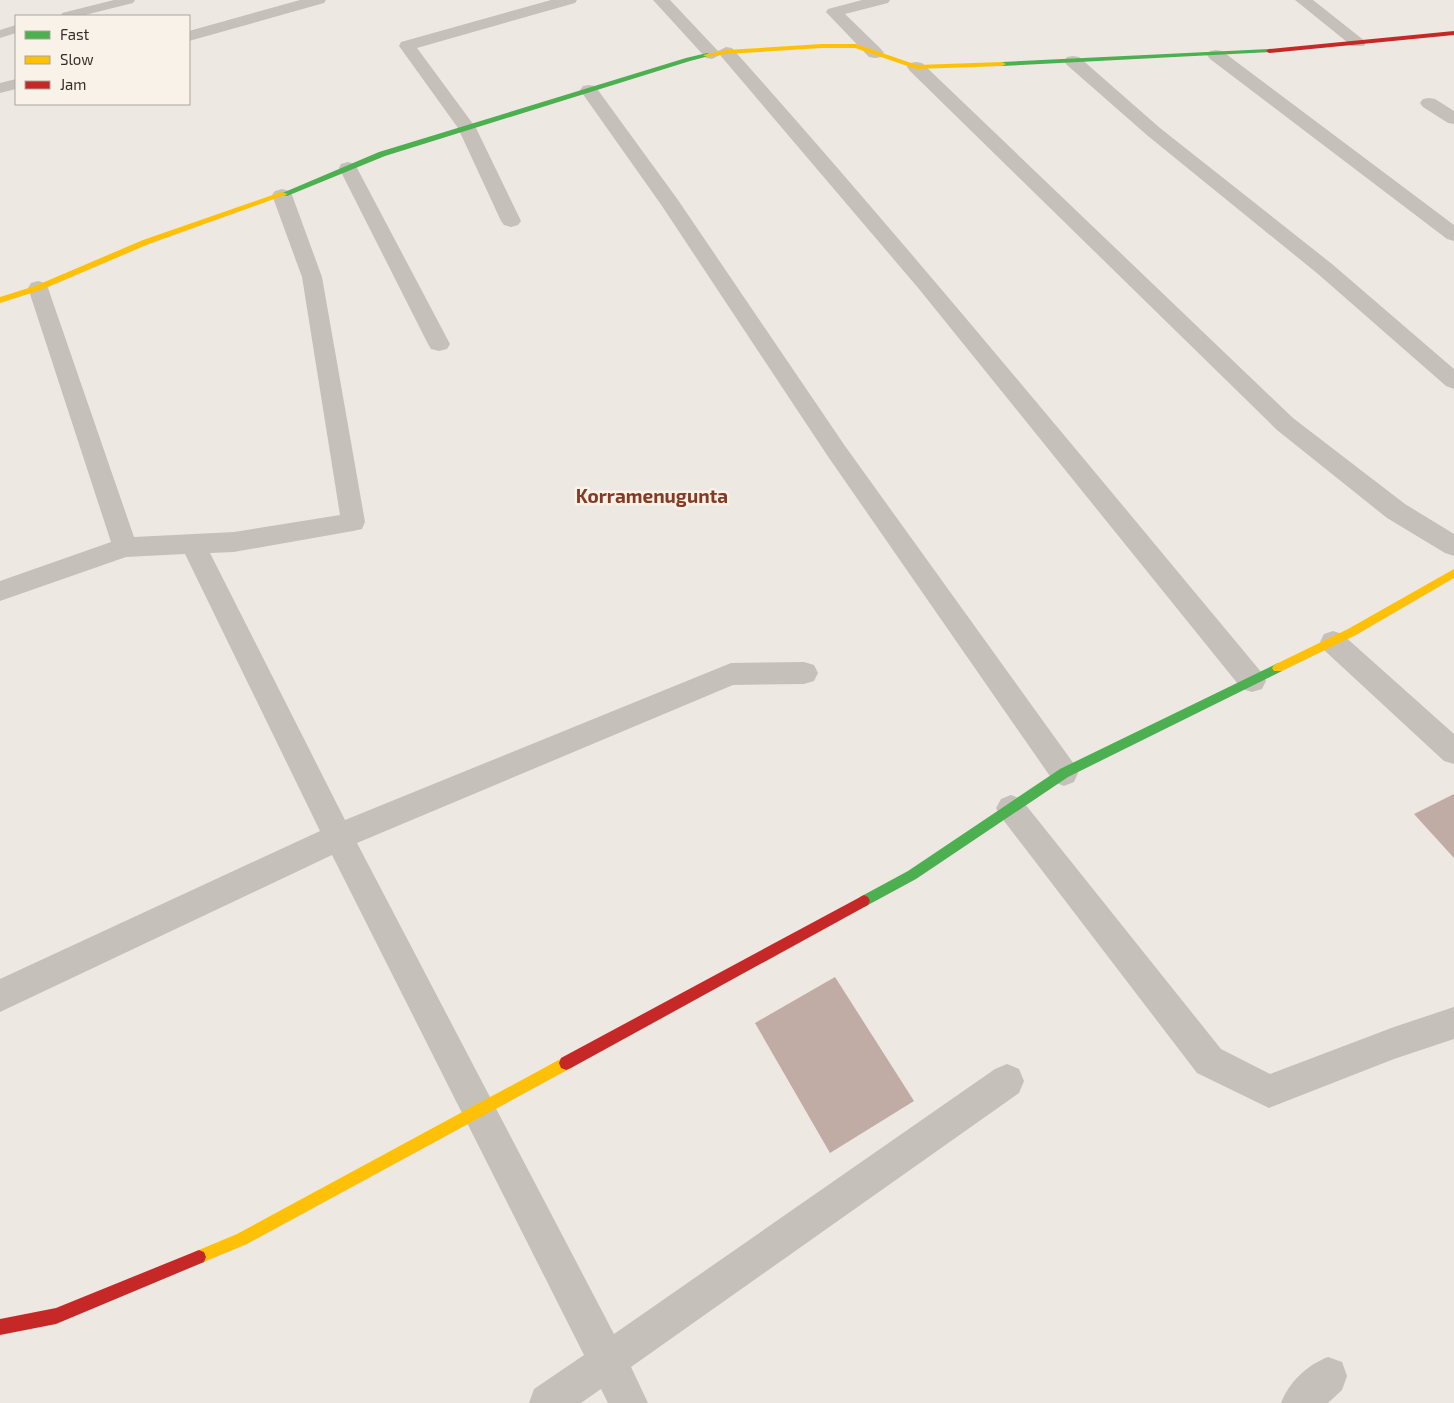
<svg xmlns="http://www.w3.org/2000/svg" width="1454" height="1403" viewBox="0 0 1454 1403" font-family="'Exo 2',sans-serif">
  <rect width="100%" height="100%" fill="#ede8e2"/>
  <g fill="#c0aca4">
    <path d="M 1454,794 L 1454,858 L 1414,814 Z"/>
    <path d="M 835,977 L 914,1101 L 830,1153 L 755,1023 Z"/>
  </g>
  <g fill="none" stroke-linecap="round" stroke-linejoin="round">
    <g fill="#c6c0bb" fill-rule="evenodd">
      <path d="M 114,0 L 135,0 L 133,3 L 81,16 L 61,16 L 62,13 Z"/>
      <path d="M 16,25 L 16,33 L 0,38 L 0,30 Z"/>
    </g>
    <g fill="#c6c0bb" fill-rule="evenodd">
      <path d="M 300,0 L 326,0 L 324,3 L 189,41 L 189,31 Z"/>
      <path d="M 551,0 L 577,0 L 575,3 L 417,48 L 476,128 L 521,221 L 518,225 L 511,227 L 504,225 L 501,221 L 458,128 L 399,46 L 401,42 Z"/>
      <path d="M 653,0 L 670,0 L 718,51 L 726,47 L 732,48 C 914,252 1087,463 1262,673 L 1266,681 L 1262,689 L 1252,692 L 1242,689 L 919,289 L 720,55 L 712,59 L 706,58 Z"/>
      <path d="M 862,0 L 890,0 L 888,3 L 845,14 L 881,49 L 884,53 L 881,57 L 875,58 L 869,57 L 826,12 L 828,9 Z"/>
      <path d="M 1295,0 L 1313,0 L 1366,42 L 1364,46 L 1352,46 Z"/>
      <path d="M 1216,50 L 1222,51 L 1454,225 L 1454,241 L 1447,239 L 1210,59 L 1207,55 L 1210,51 Z"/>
      <path d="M 1073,56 L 1079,57 L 1160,128 L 1332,264 L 1454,369 L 1454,389 L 1446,386 L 1318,274 L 1148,136 L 1067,65 L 1064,61 L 1067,57 Z"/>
      <path d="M 916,62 L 922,63 L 1293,418 L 1405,504 L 1454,534 L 1454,556 L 1445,553 L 1387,518 L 1277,430 L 910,71 L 907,67 L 910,63 Z"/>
      <path d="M 16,79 L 16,89 L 0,93 L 0,83 Z"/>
      <path d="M 589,85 L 595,86 L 678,200 L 845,446 L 1074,764 L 1078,773 L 1074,782 L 1064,786 L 1054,782 L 829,458 L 662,206 L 580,90 L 583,86 Z"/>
      <path d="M 1429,98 L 1435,99 L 1454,111 L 1454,124 L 1448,123 L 1423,107 L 1420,103 L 1423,99 Z"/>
      <path d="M 348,162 L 355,164 L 357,168 L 450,344 L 447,349 L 439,351 L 431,349 L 428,344 L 339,168 L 341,164 Z"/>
      <path d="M 282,189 L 289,191 L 292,195 L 322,277 L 365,522 L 362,529 L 353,531 L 234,552 L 210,553 L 345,820 L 731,663 L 804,662 L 814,665 L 818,673 L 814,681 L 804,684 L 733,685 L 357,843 L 614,1334 L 995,1069 L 1007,1064 L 1019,1069 L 1024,1081 L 1019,1093 L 631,1367 L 648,1403 L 608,1403 L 601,1389 L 581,1403 L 529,1403 L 534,1389 L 584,1355 L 332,855 L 0,1012 L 0,979 L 320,831 L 185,554 L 126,557 L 0,601 L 0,581 L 111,542 L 28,288 L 31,283 L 38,281 L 45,283 L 48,288 L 134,537 L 234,532 L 340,515 L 302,277 L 272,195 L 275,191 Z"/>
      <path d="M 1333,631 L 1342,634 L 1454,734 L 1454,764 L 1444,761 L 1324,650 L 1320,642 L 1324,634 Z"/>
      <path d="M 1011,795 L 1021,799 L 1221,1049 L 1270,1074 L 1394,1027 L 1454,1007 L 1454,1039 L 1394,1059 L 1269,1108 L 1197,1073 L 1001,817 L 996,808 L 1001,799 Z"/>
      <path d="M 1328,1357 L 1342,1362 L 1347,1376 L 1342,1390 L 1328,1403 L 1281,1403 C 1289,1382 1307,1365 1328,1357 Z"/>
    </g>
    <g fill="#4caf50" fill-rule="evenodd">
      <path d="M 1269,49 L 1271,50 L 1271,52 L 1002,66 L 998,64 L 1002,62 Z"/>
      <path d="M 707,53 L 711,55 L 709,56 L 690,61 L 385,156 L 287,196 L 280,194 L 379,152 L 686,58 Z"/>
      <path d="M 1278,663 L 1282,665 L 1284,668 L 1282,671 L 1068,777 L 916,879 L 868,905 L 864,907 L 860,905 L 858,901 L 860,897 L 908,871 L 1060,769 Z"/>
    </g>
    <g fill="#ffc107" fill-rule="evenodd">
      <path d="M 822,44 L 856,44 L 917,65 L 1002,62 L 1006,64 L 1002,66 L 916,69 L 855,48 L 822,48 L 726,54 L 707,57 L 703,55 L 726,50 Z"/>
      <path d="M 281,192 L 288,194 L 149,244 L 41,290 L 0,303 L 0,297 L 35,286 L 143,240 Z"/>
      <path d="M 1454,569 L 1454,578 L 1356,635 L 1282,671 L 1274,671 L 1272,668 L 1274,665 L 1348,629 Z"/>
      <path d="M 566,1056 L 571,1058 L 573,1063 L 571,1068 L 247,1244 L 199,1264 L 194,1262 L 192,1257 L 194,1252 L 237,1234 Z"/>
    </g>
    <g fill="#c62828" fill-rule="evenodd">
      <path d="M 1454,31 L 1454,35 L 1269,53 L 1266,51 L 1269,49 Z"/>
      <path d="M 864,895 L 868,897 L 870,901 L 868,905 L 571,1068 L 566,1070 L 561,1068 L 559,1063 L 561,1058 Z"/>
      <path d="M 199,1250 L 204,1252 L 206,1257 L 204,1262 L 56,1324 L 0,1335 L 0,1319 L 56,1308 Z"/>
    </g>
  </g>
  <g text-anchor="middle" stroke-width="5" stroke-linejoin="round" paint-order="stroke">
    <g font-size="19" font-weight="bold" fill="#843a23" stroke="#f9f2e9">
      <text x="652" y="503">Korramenugunta</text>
    </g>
  </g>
  <rect x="15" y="15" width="175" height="90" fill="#f9f2e9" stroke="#aba39c"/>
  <rect x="25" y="31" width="25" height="8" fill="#4caf50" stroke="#aba39c"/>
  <text x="60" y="40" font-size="15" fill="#372d29">Fast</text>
  <rect x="25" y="56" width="25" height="8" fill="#ffc107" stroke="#aba39c"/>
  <text x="60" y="65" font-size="15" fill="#372d29">Slow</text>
  <rect x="25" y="81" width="25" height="8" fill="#c62828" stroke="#aba39c"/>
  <text x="60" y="90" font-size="15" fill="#372d29">Jam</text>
</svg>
